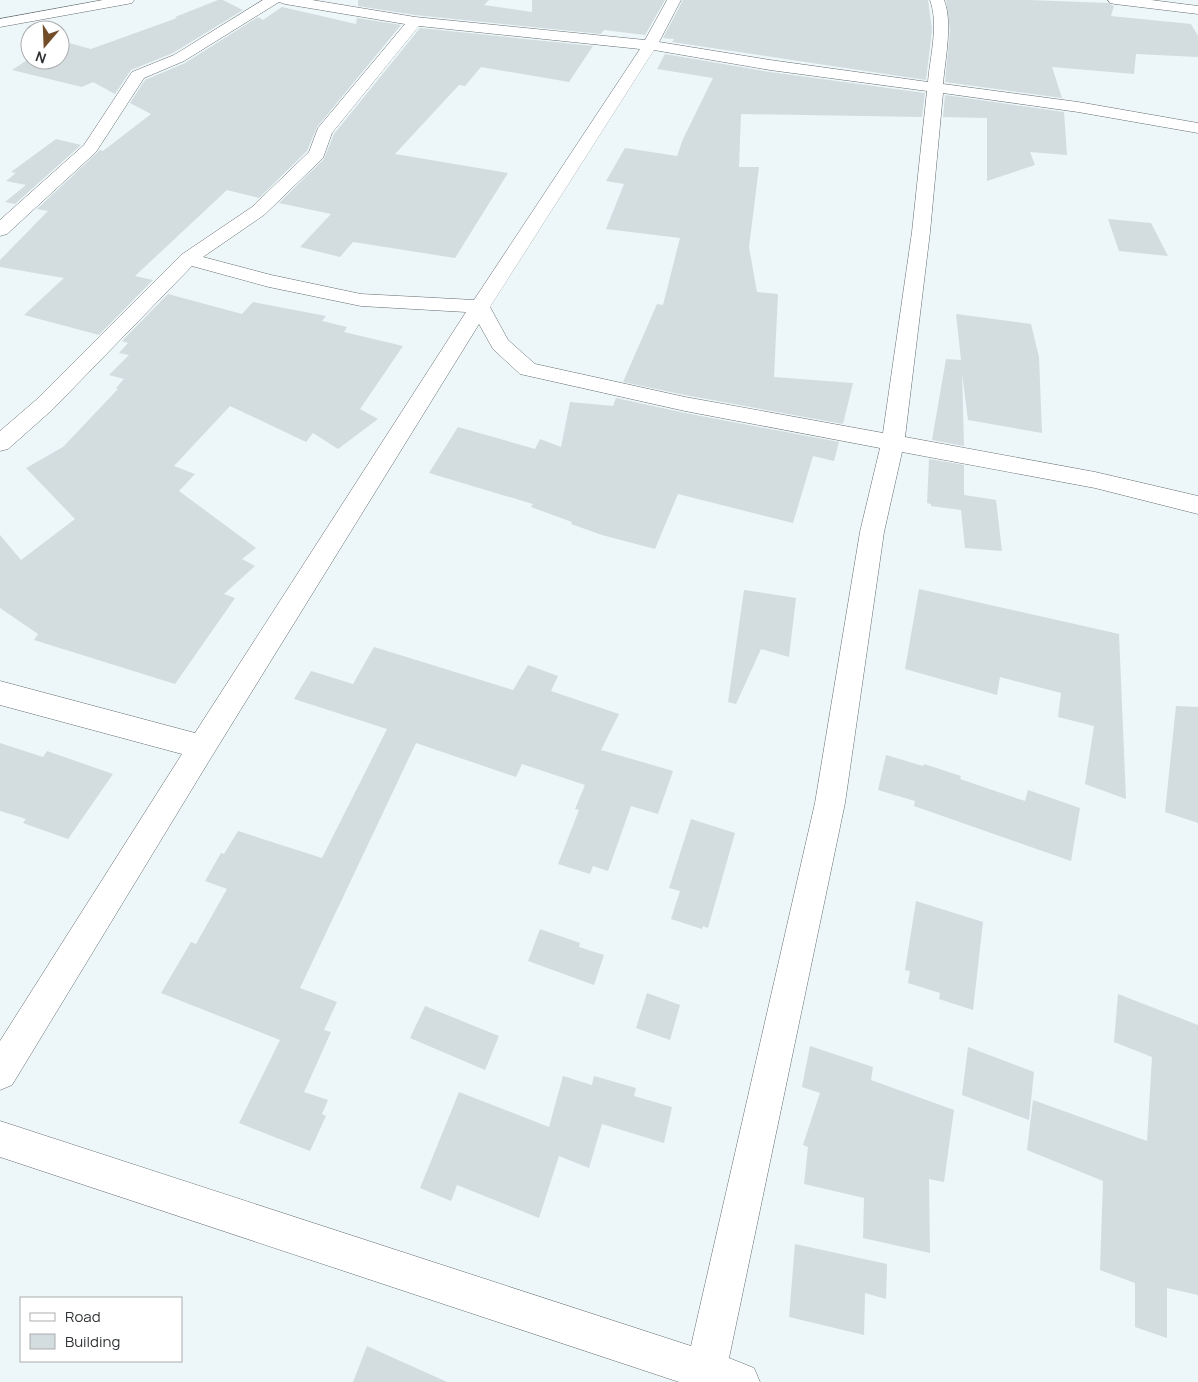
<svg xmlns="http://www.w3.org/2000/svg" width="1198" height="1382" viewBox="0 0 1198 1382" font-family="Manrope,sans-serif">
  <rect width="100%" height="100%" fill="#edf6f9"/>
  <g fill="#d3dcdf">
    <path d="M 218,0 L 223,0 L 243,10 L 173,53 L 131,70 L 115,94 L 93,82 L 82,87 L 12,70 L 30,58 L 30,60 L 60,60 L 60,44 L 65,46 L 69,43 L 91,49 L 177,18 L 175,17 Z"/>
    <path d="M 358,0 L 489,0 L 484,5 L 532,12 L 532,0 L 665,0 L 645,35 L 604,30 L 601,34 L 415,15 L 358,6 Z"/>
    <path d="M 683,0 L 928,0 L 932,30 L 926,80 L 672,42 L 674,39 L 663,38 Z"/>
    <path d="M 946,0 L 1029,0 L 1108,3 L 1114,6 L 1111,16 L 1191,24 L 1198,36 L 1198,57 L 1136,54 L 1134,74 L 1052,67 L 1062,98 L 945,82 L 950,30 Z"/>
    <path d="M 282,7 L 356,24 L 357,18 L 401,25 L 317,127 L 307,151 L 259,198 L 227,190 L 135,276 L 153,280 L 99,335 L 24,315 L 64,278 L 0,267 L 0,260 L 48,211 L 37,209 L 100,150 L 103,151 L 151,114 L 130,103 L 145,80 L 185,63 L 258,17 L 263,20 Z"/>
    <path d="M 420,28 L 593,46 L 569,82 L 481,67 L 465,86 L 459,85 L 395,154 L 508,173 L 455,258 L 353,242 L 340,257 L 300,247 L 331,214 L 279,203 L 324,159 L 334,134 Z"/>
    <path d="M 665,54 L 770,72 L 925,93 L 922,117 L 741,114 L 739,167 L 759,167 L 749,247 L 757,292 L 778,294 L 774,377 L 853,383 L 843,424 L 685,395 L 623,382 L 657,304 L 663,305 L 680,238 L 606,229 L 624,184 L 606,181 L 625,148 L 677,156 L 683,139 L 713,78 L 657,69 Z"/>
    <path d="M 945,95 L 1064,112 L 1067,155 L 1030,152 L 1035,165 L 987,181 L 987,118 L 943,117 Z"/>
    <path d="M 56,139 L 81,145 L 15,204 L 5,202 L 26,185 L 6,181 L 16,173 L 11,172 Z"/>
    <path d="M 1108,219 L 1151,223 L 1168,256 L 1119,251 Z"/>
    <path d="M 168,294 L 242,314 L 253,302 L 326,316 L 322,321 L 347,327 L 344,332 L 403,346 L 360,409 L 378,419 L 338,449 L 313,433 L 306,442 L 230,406 L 174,466 L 195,474 L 179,491 L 256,548 L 242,559 L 255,566 L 224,594 L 235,598 L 175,684 L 34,640 L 38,634 L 0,608 L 0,535 L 21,560 L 75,519 L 26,468 L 63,447 L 118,389 L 116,388 L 124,379 L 109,375 L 129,355 L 119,353 L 128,343 L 122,341 Z"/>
    <path d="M 956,314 L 1031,324 L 1039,357 L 1042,433 L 968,420 L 962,373 L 964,446 L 932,440 L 946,359 L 961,360 Z"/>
    <path d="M 616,398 L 685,413 L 839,442 L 834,461 L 813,456 L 793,523 L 678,494 L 655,549 L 602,535 L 571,524 L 572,522 L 531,507 L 533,504 L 429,473 L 458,427 L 535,449 L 540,439 L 561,447 L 570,402 L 613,406 Z"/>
    <path d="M 929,459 L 964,465 L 964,495 L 996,500 L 1002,551 L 965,548 L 961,510 L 931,506 L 931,504 L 927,503 Z"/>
    <path d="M 919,589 L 1119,634 L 1126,799 L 1085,784 L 1094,726 L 1058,717 L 1061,693 L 1000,677 L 997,695 L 905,669 Z"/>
    <path d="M 744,590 L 796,598 L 789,657 L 761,649 L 736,704 L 728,702 Z"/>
    <path d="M 374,647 L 513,690 L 528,665 L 558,676 L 551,691 L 619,714 L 601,750 L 673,771 L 658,814 L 631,806 L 608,871 L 593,866 L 590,874 L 558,864 L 579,810 L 575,809 L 585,785 L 522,764 L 516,777 L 416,743 L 300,988 L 337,1002 L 324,1030 L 331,1032 L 304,1092 L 328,1100 L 322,1114 L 326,1116 L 310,1151 L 239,1123 L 280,1040 L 161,993 L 191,942 L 196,944 L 227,889 L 205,881 L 221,853 L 224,854 L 238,831 L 322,858 L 387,729 L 294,699 L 311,671 L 353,684 Z"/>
    <path d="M 1176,706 L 1198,707 L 1198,823 L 1165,812 Z"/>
    <path d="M 0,743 L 43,757 L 47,751 L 113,774 L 68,839 L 23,823 L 26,819 L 0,811 Z"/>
    <path d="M 886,755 L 923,766 L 924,764 L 961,776 L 960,779 L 1025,801 L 1028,790 L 1080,808 L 1071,861 L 914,806 L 915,801 L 878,790 Z"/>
    <path d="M 691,819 L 735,833 L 708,928 L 703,926 L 702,929 L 671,919 L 680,891 L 669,888 Z"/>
    <path d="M 916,901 L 983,922 L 973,1010 L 939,999 L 940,993 L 908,983 L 910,971 L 905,970 Z"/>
    <path d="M 540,929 L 580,943 L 579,947 L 604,955 L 594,985 L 528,961 Z"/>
    <path d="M 647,993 L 680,1005 L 670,1040 L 636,1028 Z"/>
    <path d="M 1118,994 L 1198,1025 L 1198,1295 L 1167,1288 L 1167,1338 L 1135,1327 L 1135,1283 L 1100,1270 L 1103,1181 L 1027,1150 L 1033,1100 L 1147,1141 L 1152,1057 L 1114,1042 Z"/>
    <path d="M 425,1006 L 499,1036 L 485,1070 L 410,1038 Z"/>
    <path d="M 810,1046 L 873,1067 L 871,1080 L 954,1110 L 944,1182 L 929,1179 L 930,1253 L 863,1238 L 864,1198 L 804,1184 L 808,1147 L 803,1145 L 820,1093 L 802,1087 Z"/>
    <path d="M 968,1047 L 1034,1072 L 1029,1120 L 962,1095 Z"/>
    <path d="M 563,1076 L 592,1085 L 594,1076 L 636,1088 L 634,1096 L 672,1107 L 664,1143 L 602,1124 L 589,1168 L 559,1156 L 539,1218 L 457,1185 L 451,1201 L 420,1188 L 459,1092 L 549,1127 Z"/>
    <path d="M 795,1244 L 887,1264 L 886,1299 L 865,1293 L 864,1335 L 789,1317 Z"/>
    <path d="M 367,1346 L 447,1382 L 353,1382 Z"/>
  </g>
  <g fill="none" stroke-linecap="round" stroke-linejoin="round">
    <g stroke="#656d70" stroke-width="1">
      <g id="street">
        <path d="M 103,0 L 134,0 L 132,3 L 127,4 L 0,27 L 0,19 Z"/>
        <path d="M 263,0 L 312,0 L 415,17 L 645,40 L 667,0 L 681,0 L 659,42 L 770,60 L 928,82 C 930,57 939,24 930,0 L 944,0 C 953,22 945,60 943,84 L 1078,102 L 1198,123 L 1198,133 L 1078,112 L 943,93 L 930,232 L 905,437 L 1095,472 L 1198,496 L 1198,514 L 1095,488 L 902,452 L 884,532 L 845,803 L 729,1358 L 754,1368 L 760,1382 L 679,1382 L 0,1157 L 0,1121 L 691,1346 L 815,803 L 860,532 L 880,448 L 685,411 L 520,374 L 493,349 L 479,324 L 212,756 L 12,1085 L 0,1090 L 0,1041 L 182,754 L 0,705 L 0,681 L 195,733 L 466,312 L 361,306 L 269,287 L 192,266 L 52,410 L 8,449 L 0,451 L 0,431 L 36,400 L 181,255 L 252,207 L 309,152 L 318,128 L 405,24 L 285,4 L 279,2 L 184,61 L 144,78 L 96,152 L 7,234 L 0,236 L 0,220 L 84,145 L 132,72 L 174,55 ZM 419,26 L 640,49 L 474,300 L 361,294 L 271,275 L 203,257 L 264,215 L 323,158 L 332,133 ZM 654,50 L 770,70 L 927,91 L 912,232 L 883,433 L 685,397 L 535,364 L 508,340 L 490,307 Z"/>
        <path d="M 1108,0 L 1151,0 L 1198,6 L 1198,14 L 1115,4 L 1110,3 Z"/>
      </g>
    </g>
    <use href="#street" fill="#fff" fill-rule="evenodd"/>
  </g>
  <rect x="20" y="1297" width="162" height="65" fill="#ffffff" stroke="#acadae"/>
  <rect x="30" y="1313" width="25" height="8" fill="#ffffff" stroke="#acadae"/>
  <text x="65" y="1322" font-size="15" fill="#303335">Road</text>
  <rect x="30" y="1334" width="25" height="15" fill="#d3dcdf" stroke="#acadae"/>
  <text x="65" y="1347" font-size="15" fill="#303335">Building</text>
  <g transform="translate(45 45) rotate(199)"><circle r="24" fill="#ffffff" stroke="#acadae"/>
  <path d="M0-4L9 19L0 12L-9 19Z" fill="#734d2a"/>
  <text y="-8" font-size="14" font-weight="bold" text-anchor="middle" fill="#303335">N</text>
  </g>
</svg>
